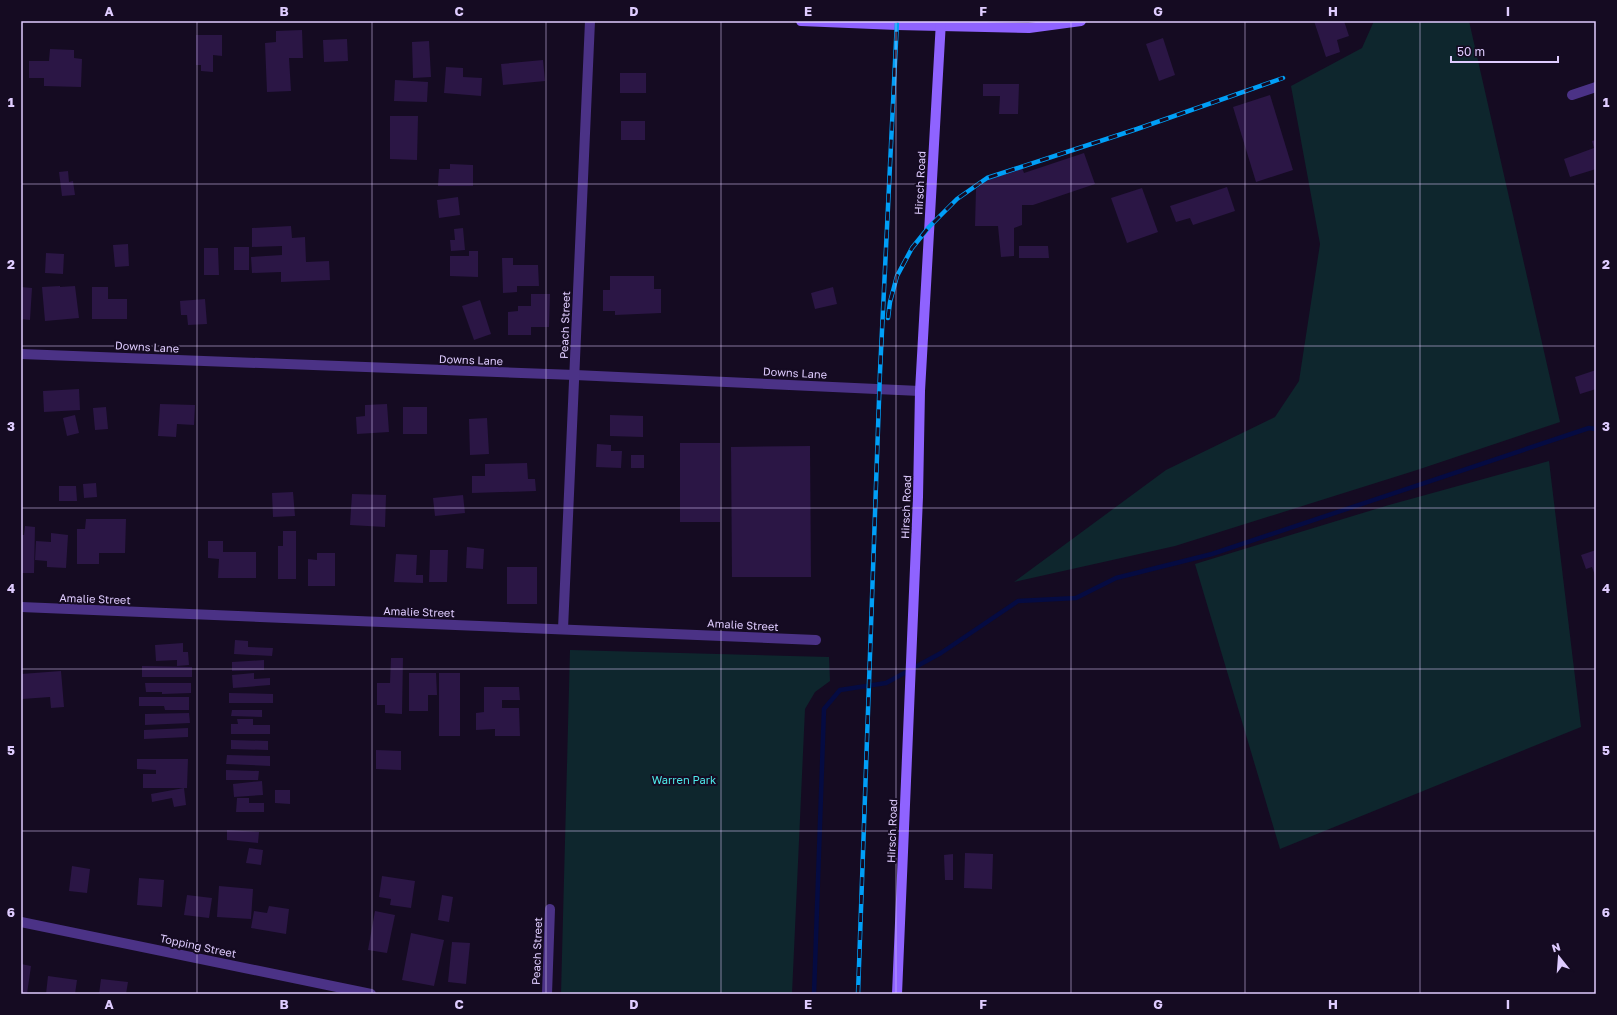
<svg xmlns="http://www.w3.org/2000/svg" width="1617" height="1015" viewBox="0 0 1617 1015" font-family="'Golos Text',sans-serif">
  <rect width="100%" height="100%" fill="#150b22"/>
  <g fill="#0e262d">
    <path d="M 1374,21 L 1469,21 L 1560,422 L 1417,470 L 1175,546 L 1014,582 L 1166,470 L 1275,417 L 1299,381 L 1320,244 L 1291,86 L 1362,48 Z"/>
    <path d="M 1549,461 L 1581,727 L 1280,849 L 1195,564 L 1389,505 Z"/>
    <path d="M 570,650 L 829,657 L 830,681 L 815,692 L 805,709 L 792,994 L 561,994 Z"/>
  </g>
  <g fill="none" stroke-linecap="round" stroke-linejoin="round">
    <path stroke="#050b42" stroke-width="4.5" d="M 814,994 L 824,709 L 840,690 L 886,683 L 941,653 L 1018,601 L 1076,598 L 1116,578 L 1212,554 L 1589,428 L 1596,429"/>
  </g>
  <g fill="#2b1645">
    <path d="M 1314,21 L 1344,21 L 1349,36 L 1337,40 L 1340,52 L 1326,57 Z"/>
    <path d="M 302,30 L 303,58 L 289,58 L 291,91 L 267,92 L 265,43 L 276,42 L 276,31 Z"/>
    <path d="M 196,35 L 222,35 L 222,56 L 213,55 L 213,72 L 201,71 L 201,65 L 196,65 Z"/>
    <path d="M 1163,38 L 1175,75 L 1159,81 L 1146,44 Z"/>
    <path d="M 347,39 L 348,61 L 324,62 L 323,40 Z"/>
    <path d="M 429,41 L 431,77 L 413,78 L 412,42 Z"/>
    <path d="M 50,49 L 74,50 L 74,58 L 82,59 L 81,87 L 44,86 L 44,78 L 29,78 L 29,61 L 49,61 Z"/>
    <path d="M 543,60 L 545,81 L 503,85 L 501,64 Z"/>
    <path d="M 446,67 L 463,68 L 463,77 L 482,78 L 481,96 L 444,93 Z"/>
    <rect x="620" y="73" width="26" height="20"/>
    <path d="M 395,80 L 428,82 L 427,102 L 394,101 Z"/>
    <path d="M 983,84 L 1019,84 L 1018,114 L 999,114 L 1000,96 L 983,96 Z"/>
    <path d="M 1270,95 L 1293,170 L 1256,182 L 1233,107 Z"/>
    <path d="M 390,116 L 418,116 L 417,160 L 390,159 Z"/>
    <rect x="621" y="121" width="24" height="19"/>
    <path d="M 1596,140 L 1596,169 L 1570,177 L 1564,159 L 1594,148 L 1592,141 Z"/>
    <path d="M 1084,153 L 1095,184 L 1033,205 L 1022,205 L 1022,225 L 1014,228 L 1014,256 L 1001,257 L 998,226 L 975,226 L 976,189 L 988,180 L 1022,168 L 1024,173 Z"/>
    <path d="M 450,164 L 473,165 L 473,186 L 438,186 L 439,169 L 450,169 Z"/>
    <path d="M 68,171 L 69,182 L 73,181 L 75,195 L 62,196 L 59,172 Z"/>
    <path d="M 1227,187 L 1235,211 L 1193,225 L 1190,218 L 1176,222 L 1170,206 Z"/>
    <path d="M 1142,188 L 1158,232 L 1127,243 L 1111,198 Z"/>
    <path d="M 458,197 L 460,215 L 439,218 L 437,200 Z"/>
    <path d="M 291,226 L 292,238 L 305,237 L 306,262 L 329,261 L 330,280 L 281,282 L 281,272 L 252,273 L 251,257 L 282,255 L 282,246 L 252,247 L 252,228 Z"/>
    <path d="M 463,228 L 465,250 L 451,251 L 450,240 L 455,240 L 454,229 Z"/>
    <path d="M 128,244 L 129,266 L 115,267 L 113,245 Z"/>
    <path d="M 1019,246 L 1048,246 L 1049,258 L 1019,258 Z"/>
    <rect x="234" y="247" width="15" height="23"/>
    <path d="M 204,248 L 218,248 L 219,275 L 204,275 Z"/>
    <path d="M 469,251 L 478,251 L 478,277 L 450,276 L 450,256 L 469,256 Z"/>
    <path d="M 46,253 L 64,254 L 63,274 L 45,273 Z"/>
    <path d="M 502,258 L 513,258 L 513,265 L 538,265 L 539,286 L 517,286 L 517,292 L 503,293 Z"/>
    <path d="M 610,276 L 654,276 L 654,289 L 661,289 L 661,313 L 615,315 L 615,311 L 603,311 L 603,290 L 610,290 Z"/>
    <path d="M 60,286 L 60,287 L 75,286 L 79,318 L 45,321 L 42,287 Z"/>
    <path d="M 21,287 L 32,288 L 30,320 L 21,319 Z"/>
    <path d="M 92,287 L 108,287 L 108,299 L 127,299 L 127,319 L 92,319 Z"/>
    <path d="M 833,287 L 837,304 L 815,309 L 811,293 Z"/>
    <path d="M 531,294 L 550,294 L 549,327 L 531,327 L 531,335 L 508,335 L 508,312 L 518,311 L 518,306 L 531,306 Z"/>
    <path d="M 205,299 L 207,324 L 188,325 L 187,315 L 181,315 L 180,301 Z"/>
    <path d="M 480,300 L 491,334 L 474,340 L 462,306 Z"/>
    <path d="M 1596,370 L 1596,389 L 1580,394 L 1575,377 Z"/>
    <path d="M 79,389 L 80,410 L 44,412 L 43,391 Z"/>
    <path d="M 160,404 L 195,405 L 194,425 L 177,424 L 176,437 L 158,436 Z"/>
    <path d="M 387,404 L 389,432 L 357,434 L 356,417 L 365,416 L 365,405 Z"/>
    <path d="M 106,407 L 108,429 L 95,430 L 93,408 Z"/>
    <rect x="403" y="407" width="24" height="27"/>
    <path d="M 75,415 L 79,433 L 67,436 L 63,418 Z"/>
    <path d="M 610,415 L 643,416 L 643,437 L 610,436 Z"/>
    <path d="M 487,418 L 489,454 L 470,455 L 469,419 Z"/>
    <rect x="680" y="443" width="40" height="79"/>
    <path d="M 597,444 L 611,445 L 611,451 L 622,451 L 621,468 L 596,467 Z"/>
    <path d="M 810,446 L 811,577 L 732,577 L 731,447 Z"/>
    <rect x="631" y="455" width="13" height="13"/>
    <path d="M 527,463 L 528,479 L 535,479 L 536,491 L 472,493 L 472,476 L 485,476 L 485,464 Z"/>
    <path d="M 96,483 L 97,497 L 84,498 L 83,484 Z"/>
    <path d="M 59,486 L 76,486 L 77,501 L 59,501 Z"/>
    <path d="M 293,492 L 295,516 L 273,517 L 272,493 Z"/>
    <path d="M 352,494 L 386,495 L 385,527 L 350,525 Z"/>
    <path d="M 463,495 L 465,513 L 435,516 L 433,498 Z"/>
    <path d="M 86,519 L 126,519 L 125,553 L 99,553 L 99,564 L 77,564 L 77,529 L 85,529 Z"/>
    <path d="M 25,526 L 35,527 L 34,573 L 21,573 L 21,535 L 24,535 Z"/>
    <path d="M 283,531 L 296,531 L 296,579 L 278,579 L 278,546 L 283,546 Z"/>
    <path d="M 51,533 L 68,535 L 66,568 L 47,567 L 47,561 L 35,560 L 36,541 L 51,542 Z"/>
    <path d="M 208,541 L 223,541 L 223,552 L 256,552 L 256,578 L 218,578 L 219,559 L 208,558 Z"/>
    <path d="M 467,547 L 484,549 L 483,569 L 466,568 Z"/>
    <path d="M 430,550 L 448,550 L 447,582 L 429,582 Z"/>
    <path d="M 1596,550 L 1596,578 L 1592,567 L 1586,569 L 1581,555 Z"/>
    <path d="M 317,553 L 335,553 L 335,586 L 308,586 L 308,559 L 317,560 Z"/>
    <path d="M 396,554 L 417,555 L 416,575 L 423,575 L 423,583 L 394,582 Z"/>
    <rect x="507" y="567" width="30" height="37"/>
    <path d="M 235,640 L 248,641 L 248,647 L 273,648 L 272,656 L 234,654 Z"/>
    <path d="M 183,643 L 183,652 L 188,652 L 189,665 L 177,666 L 177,660 L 156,661 L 155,645 Z"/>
    <path d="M 391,658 L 403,658 L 402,714 L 385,713 L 385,705 L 377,705 L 377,683 L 390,683 Z"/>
    <path d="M 264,660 L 264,670 L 232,671 L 232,662 Z"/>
    <path d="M 142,666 L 192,667 L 192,677 L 142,677 Z"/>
    <path d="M 61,671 L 64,707 L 51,708 L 50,697 L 22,699 L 21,674 Z"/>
    <path d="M 254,673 L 254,679 L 270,678 L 270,685 L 233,688 L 232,675 Z"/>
    <path d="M 409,673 L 436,673 L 437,695 L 428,695 L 428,711 L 409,711 Z"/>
    <rect x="439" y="673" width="21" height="63"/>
    <path d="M 145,683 L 191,683 L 191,693 L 162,694 L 162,692 L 146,692 Z"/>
    <path d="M 484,687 L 519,687 L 520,700 L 502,700 L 502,708 L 519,708 L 520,736 L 495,736 L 495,729 L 476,730 L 476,713 L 484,712 Z"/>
    <path d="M 229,693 L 273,694 L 273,703 L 229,703 Z"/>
    <path d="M 139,697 L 189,697 L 189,710 L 165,710 L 164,706 L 139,706 Z"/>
    <path d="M 232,710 L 262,710 L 262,717 L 231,716 Z"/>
    <path d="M 189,713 L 190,723 L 145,725 L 145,714 Z"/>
    <path d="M 237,719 L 253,719 L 253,725 L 270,725 L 270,734 L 231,734 L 231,724 L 238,724 Z"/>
    <path d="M 188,728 L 188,737 L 144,739 L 144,730 Z"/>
    <path d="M 231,740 L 268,741 L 268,750 L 231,749 Z"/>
    <path d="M 376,750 L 401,751 L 401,770 L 376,769 Z"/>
    <path d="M 227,755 L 270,756 L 270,766 L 226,764 Z"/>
    <path d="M 137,759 L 188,759 L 187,788 L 143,788 L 143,774 L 156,774 L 156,770 L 137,769 Z"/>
    <path d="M 226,770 L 259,771 L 258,780 L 226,780 Z"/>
    <path d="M 262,781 L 263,795 L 234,797 L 233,784 Z"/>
    <path d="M 184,788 L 186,805 L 174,807 L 172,798 L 152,802 L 151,794 Z"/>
    <path d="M 275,790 L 290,790 L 290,804 L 275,803 Z"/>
    <path d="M 237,798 L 249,798 L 249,803 L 264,803 L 264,812 L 236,812 Z"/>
    <path d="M 227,830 L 259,832 L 258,843 L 227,840 Z"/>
    <path d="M 249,848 L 263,850 L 261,865 L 246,863 Z"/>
    <path d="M 965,853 L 993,854 L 992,889 L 964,888 Z"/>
    <path d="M 953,854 L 953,880 L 945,880 L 944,855 Z"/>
    <path d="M 72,866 L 90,869 L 87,893 L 69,891 Z"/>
    <path d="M 382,876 L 415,881 L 411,908 L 390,905 L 391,899 L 379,897 Z"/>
    <path d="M 139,878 L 164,880 L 162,907 L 137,905 Z"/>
    <path d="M 219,886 L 253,889 L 251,919 L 217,917 Z"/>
    <path d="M 187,895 L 212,898 L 209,918 L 184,915 Z"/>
    <path d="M 442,895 L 453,897 L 449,922 L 438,920 Z"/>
    <path d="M 269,906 L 289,909 L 286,934 L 251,928 L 254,911 L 267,913 Z"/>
    <path d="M 375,911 L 395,915 L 387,953 L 368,950 Z"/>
    <path d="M 411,933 L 444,940 L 434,986 L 402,980 Z"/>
    <path d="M 452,942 L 470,943 L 466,984 L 448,982 Z"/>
    <path d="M 21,964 L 31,966 L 27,994 L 21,994 Z"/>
    <path d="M 48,976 L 77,980 L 75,994 L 46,994 Z"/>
    <path d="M 101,979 L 128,982 L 126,994 L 99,994 Z"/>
  </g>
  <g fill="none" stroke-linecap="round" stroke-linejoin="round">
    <g stroke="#4b3286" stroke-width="10">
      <path d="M 1572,95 L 1596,87"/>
      <path d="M 21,354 L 575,375 L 920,391"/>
      <path d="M 21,607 L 816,640"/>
      <path d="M 563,629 L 590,21"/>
      <path d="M 21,922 L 371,994"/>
      <path d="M 547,994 L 550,909"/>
    </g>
    <g stroke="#8f63ff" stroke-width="10">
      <path d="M 801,21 L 897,25 L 1029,28 L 1081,21"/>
      <path d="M 897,994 L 918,497 L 920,391 L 941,21"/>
    </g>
    <g stroke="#009ff7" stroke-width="4.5">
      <g id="rail">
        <path d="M 888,318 L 890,302 L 897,276 L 912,248 L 929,227 L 957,199 L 987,178 L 1137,129 L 1283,78"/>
        <path d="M 858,994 L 880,372 L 897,21"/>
      </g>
    </g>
    <use href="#rail" stroke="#150b22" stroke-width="3" stroke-dasharray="9" stroke-linecap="butt"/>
  </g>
  <path fill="none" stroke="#dfccff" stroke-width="1" stroke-opacity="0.55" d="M 197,21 L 197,994M 372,21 L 372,994M 546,21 L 546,994M 721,21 L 721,994M 896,21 L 896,994M 1071,21 L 1071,994M 1245,21 L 1245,994M 1420,21 L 1420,994M 21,184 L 1596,184M 21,346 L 1596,346M 21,508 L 1596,508M 21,669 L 1596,669M 21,831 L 1596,831"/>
  <g text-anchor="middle" stroke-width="4" stroke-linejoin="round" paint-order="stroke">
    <g font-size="11" fill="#dfccff" stroke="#150b22">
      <text transform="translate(920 183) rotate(-87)" y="4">Hirsch Road</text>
      <text transform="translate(565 325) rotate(-88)" y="4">Peach Street</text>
      <text transform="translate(147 347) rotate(3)" y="4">Downs Lane</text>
      <text transform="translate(471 360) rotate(2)" y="4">Downs Lane</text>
      <text transform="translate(795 373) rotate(3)" y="4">Downs Lane</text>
      <text transform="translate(906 507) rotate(-88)" y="4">Hirsch Road</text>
      <text transform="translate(95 599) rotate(2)" y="4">Amalie Street</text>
      <text transform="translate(419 612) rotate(2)" y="4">Amalie Street</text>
      <text transform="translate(743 625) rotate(3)" y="4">Amalie Street</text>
      <text transform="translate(892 831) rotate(-88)" y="4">Hirsch Road</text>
      <text transform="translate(198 946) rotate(12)" y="4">Topping Street</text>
      <text transform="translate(537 951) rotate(-88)" y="4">Peach Street</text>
    </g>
    <g font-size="11" fill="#4ee9ea" stroke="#150b22">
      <text x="684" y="784">Warren Park</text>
    </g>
  </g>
  <rect width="1617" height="1015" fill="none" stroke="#150b22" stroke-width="44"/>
  <g transform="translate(1559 957) rotate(343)" stroke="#150b22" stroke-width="3" paint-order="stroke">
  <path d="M0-3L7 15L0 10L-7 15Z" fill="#dfccff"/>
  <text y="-6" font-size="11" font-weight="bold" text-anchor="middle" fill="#dfccff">N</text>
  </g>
  <path d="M1451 56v6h107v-6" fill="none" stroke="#dfccff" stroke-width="2"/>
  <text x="1457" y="56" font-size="12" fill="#dfccff" stroke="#150b22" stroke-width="3" paint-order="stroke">50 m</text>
  <rect x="22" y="22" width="1573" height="971" fill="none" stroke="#dfccff" stroke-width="1.5"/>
  <g font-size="13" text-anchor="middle" font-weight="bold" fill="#dfccff">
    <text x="109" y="16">A</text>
    <text x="284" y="16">B</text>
    <text x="459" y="16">C</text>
    <text x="634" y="16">D</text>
    <text x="808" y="16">E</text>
    <text x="983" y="16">F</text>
    <text x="1158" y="16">G</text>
    <text x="1333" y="16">H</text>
    <text x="1508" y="16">I</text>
    <text x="11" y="107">1</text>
    <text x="1606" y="107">1</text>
    <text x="11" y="269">2</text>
    <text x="1606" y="269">2</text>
    <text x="11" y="431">3</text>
    <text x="1606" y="431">3</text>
    <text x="11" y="593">4</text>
    <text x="1606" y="593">4</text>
    <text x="11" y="755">5</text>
    <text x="1606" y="755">5</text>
    <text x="11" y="917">6</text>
    <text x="1606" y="917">6</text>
    <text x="109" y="1009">A</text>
    <text x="284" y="1009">B</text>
    <text x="459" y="1009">C</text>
    <text x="634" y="1009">D</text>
    <text x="808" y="1009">E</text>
    <text x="983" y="1009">F</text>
    <text x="1158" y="1009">G</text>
    <text x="1333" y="1009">H</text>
    <text x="1508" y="1009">I</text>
  </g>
</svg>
